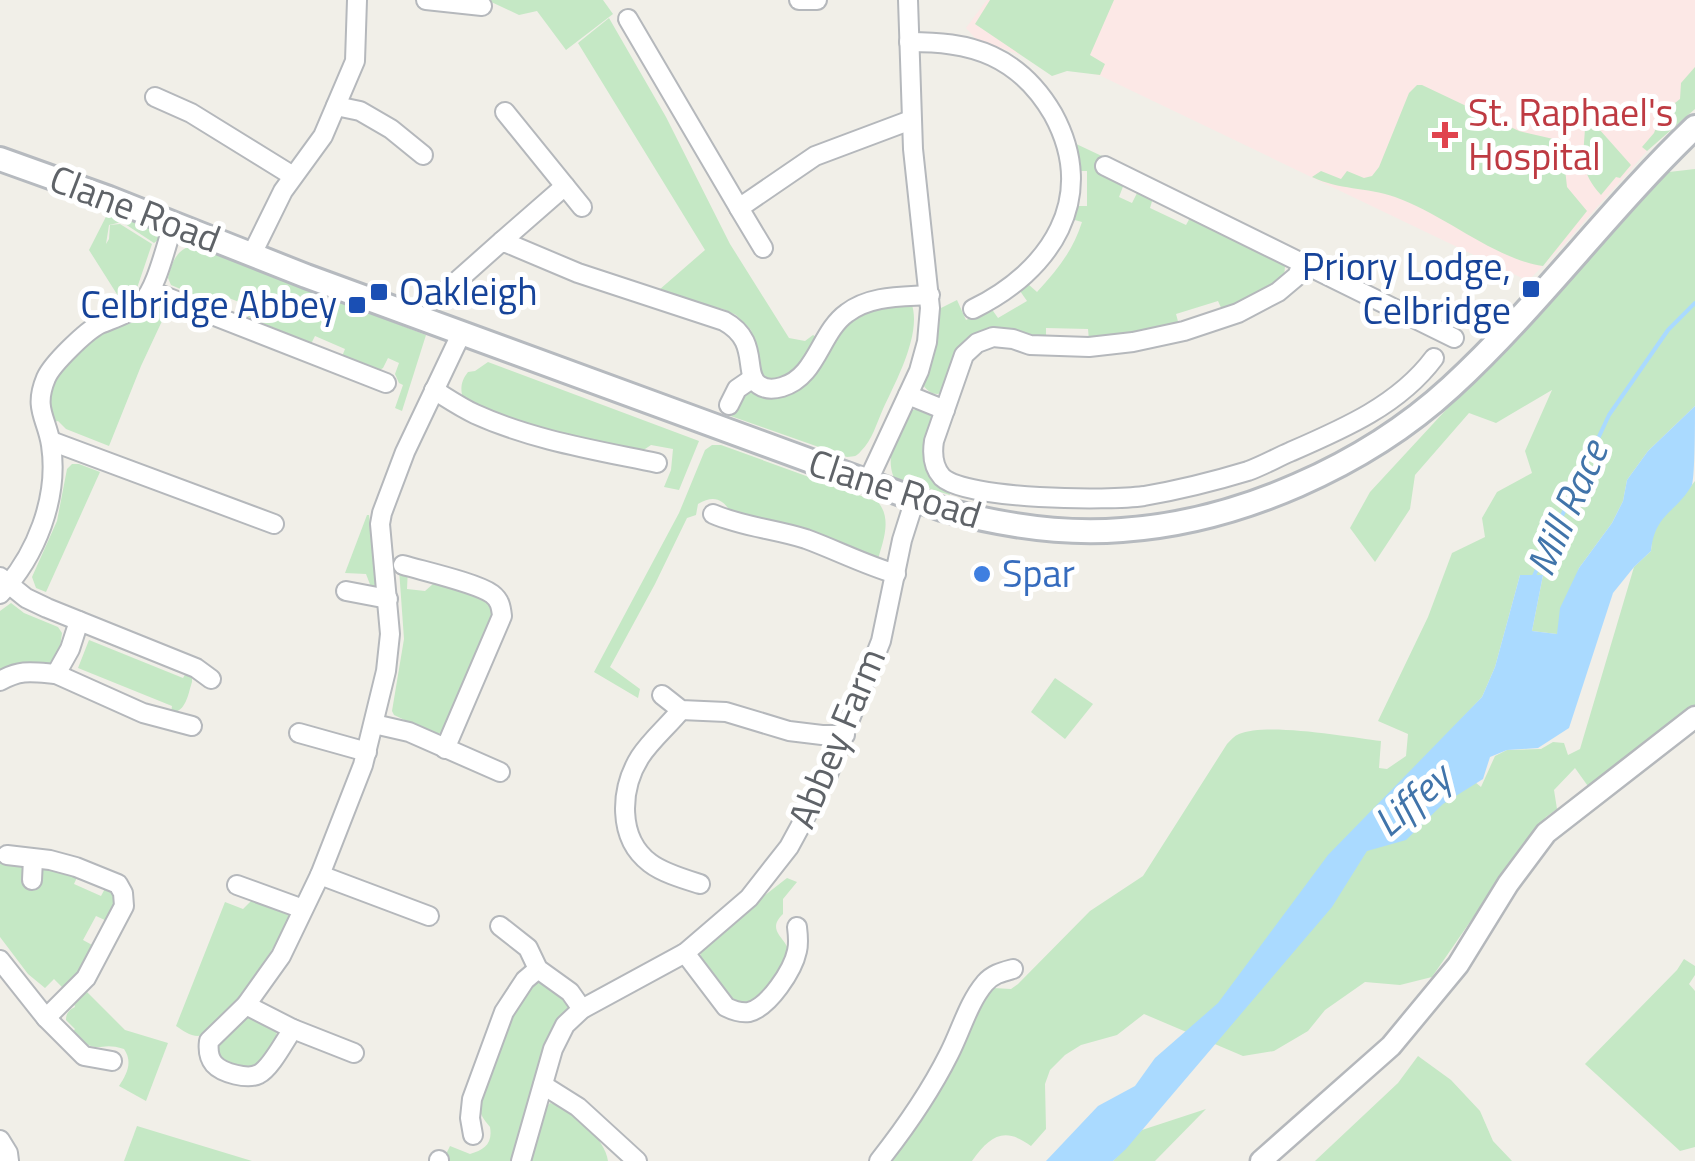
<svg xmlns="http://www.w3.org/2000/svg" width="1695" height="1161" viewBox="0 0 1695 1161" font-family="'Titillium Web',sans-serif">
  <rect width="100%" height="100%" fill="#f1efe8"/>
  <path fill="#fce8e6" d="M 987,0 L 1695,0 L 1695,109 L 1647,151 L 1567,241 L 1528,281 L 1101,76 L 1023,56 L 976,39 L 966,28 Z"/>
  <g fill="#c5e8c5">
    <path d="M 487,0 L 603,0 L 613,14 L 566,50 L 537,11 L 519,15 Z"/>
    <path d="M 990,0 L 1114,0 L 1090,55 L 1105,64 L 1100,75 L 1067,71 L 1052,76 L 975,24 Z"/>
    <path d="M 609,18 L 666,117 L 730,244 L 789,338 L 805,341 L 813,335 L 818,338 L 813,351 L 786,380 L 769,381 L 759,375 L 751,330 L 736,315 L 723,309 L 676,298 L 659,290 L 705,250 L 578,43 Z"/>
    <path d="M 1695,67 L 1695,109 L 1647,151 L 1642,147 L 1654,133 L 1661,114 L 1680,99 L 1681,83 Z"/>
    <path d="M 1417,85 L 1422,85 L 1519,131 L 1562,141 L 1567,187 L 1587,211 L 1543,266 C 1494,259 1444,214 1395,197 C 1366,187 1339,190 1312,177 L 1321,171 L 1341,179 L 1347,171 L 1364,178 L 1372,176 L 1379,167 L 1409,93 Z"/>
    <path d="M 1592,126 L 1599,129 L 1631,165 L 1620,178 L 1616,177 L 1601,195 C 1580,172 1583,158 1585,129 Z"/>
    <path d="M 1072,142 L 1106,158 L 1124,184 L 1119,197 L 1132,203 L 1138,191 L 1153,198 L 1150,208 L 1186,225 L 1191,216 L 1283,262 L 1285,266 L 1284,278 L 1273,287 L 1223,312 L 1218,301 L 1176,314 L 1179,325 L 1147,332 L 1089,340 L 1088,329 L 1046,328 L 1046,340 C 1021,335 978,319 961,345 C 953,358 950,378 946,392 C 935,396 930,394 923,385 L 934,349 L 939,309 L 957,300 L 966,320 L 991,308 L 998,318 L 1027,301 L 1020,291 L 1028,284 L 1037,292 C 1057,270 1073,251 1082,222 L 1071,219 L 1074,206 L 1087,206 L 1087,171 L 1076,171 Z"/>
    <path d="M 1695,169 L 1695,406 L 1648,451 L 1627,480 L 1623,501 L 1612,523 L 1579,568 L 1557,634 L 1532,631 L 1543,575 L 1520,575 L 1495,667 L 1482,697 L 1434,748 L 1481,787 L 1495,756 L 1507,750 L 1541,749 L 1553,742 L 1564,743 L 1568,755 L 1580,749 L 1634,567 L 1651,551 C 1652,545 1651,540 1653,534 C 1658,516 1683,497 1695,481 L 1695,705 L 1590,789 L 1575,768 L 1554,790 L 1557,809 L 1546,817 L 1512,861 L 1432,977 L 1400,985 L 1365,982 L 1325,1010 L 1308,1031 L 1274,1051 L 1243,1056 L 1144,1014 L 1117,1035 L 1081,1045 L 1065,1055 L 1050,1070 L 1045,1084 L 1046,1129 L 1031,1146 C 1004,1126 990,1136 972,1161 L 886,1161 L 954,1060 L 990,991 L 993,988 L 1011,989 L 1018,984 L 1090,911 L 1143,876 L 1227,744 C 1231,740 1234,736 1239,734 C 1266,722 1349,737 1381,741 L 1379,768 L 1387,769 L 1406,756 L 1408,734 L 1378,721 L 1428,617 L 1452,553 L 1485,537 L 1482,518 L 1497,492 L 1532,473 L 1525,451 L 1552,390 L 1496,423 L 1469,413 L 1415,475 L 1410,509 L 1375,562 L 1350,528 L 1370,492 L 1577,268 L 1669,172 Z"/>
    <path d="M 113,203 L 166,227 L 162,237 L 154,243 L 122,222 L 109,225 L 106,244 L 109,239 L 110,225 L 120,224 L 152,244 L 135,294 L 122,302 L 121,296 L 120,299 L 89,250 Z"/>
    <path d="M 193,245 L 426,335 L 402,411 L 395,408 L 403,385 L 399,383 L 395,374 L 399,363 L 388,358 L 383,368 L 378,371 L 341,359 L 345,349 L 315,336 L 311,344 L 248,317 L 252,307 L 221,295 L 216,304 L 171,285 L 168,278 C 172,262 176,250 193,245 Z"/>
    <path d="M 911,302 C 923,332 896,381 883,409 C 877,422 872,441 861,451 C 856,457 855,456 847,457 L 725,414 L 737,404 L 746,390 L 780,396 L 796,391 L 803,387 L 819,366 L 847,320 L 875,307 Z"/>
    <path d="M 158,304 L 169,306 L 141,366 L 109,446 L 66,429 L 58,421 L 54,422 L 49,409 L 50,388 L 58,372 L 102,329 L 145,316 Z"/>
    <path d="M 488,362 L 699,441 L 679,490 L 664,487 L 671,470 L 673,449 L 651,445 L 642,451 C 580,441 519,429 463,399 C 460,388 461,381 468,372 L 475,371 Z"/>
    <path d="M 911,410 L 926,410 L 932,416 L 950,495 L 894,478 C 884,453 899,433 911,410 Z"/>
    <path d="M 712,445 L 721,445 L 878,502 C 893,520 882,543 877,563 L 734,517 C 725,501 716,493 698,504 L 696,515 L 687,518 L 655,584 L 610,667 L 640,689 L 638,698 L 594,672 L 679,513 L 705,450 Z"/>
    <path d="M 72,464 L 79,464 L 100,472 L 46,592 L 36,588 L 32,577 L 57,521 L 67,469 Z"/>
    <path d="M 367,515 L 369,515 L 379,588 L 371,587 L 366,574 L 345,573 Z"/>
    <path d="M 408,568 L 407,589 L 425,591 L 433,584 C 455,590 481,591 496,609 L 444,733 L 432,733 L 394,715 L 392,711 L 404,639 L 399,569 Z"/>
    <path d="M 11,603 L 24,613 L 58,627 L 62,633 L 60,648 L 63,649 C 52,671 46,662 26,663 C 16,663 8,667 0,672 L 0,611 Z"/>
    <path d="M 89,640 L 183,678 L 186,673 L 192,677 L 192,682 C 188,694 186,713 171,712 L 172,706 L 78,668 Z"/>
    <path d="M 1055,678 L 1093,704 L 1065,739 L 1031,712 Z"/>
    <path d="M 0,855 L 39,873 L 48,867 L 79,873 L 74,884 L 101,896 L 108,883 L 115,888 L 116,902 L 107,921 L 96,916 L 83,940 L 94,946 L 80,975 L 65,990 L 54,979 L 45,988 L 28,974 L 0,937 Z"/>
    <path d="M 787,878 L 797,882 L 783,899 L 783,914 C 764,932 790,939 789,955 C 788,965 778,974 772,982 C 737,1029 725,993 700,961 L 701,948 L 707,940 Z"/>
    <path d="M 254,898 L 286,910 L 291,918 L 288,924 C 274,946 223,1033 198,1036 C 190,1036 182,1030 176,1026 L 225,902 L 243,909 Z"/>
    <path d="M 1684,959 L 1695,966 L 1695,975 L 1689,984 L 1695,991 L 1695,1147 L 1680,1151 L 1585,1064 L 1677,970 Z"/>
    <path d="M 538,982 C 552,984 569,995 568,1011 L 513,1161 L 448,1161 L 449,1159 L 445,1156 L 450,1146 L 470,1154 C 484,1150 493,1144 490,1127 C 481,1116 478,1112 481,1097 C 494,1064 508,1002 538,982 Z"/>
    <path d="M 87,992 L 125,1030 L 168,1043 L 146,1101 L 119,1086 C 127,1074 133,1062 124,1049 C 97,1040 100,1058 72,1033 L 75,1029 L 66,1020 C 66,1013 69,1010 75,1007 L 73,1000 Z"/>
    <path d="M 247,1014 L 277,1030 L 276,1039 L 255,1067 C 244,1072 233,1066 223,1062 L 218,1053 L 217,1040 Z"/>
    <path d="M 1418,1056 L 1451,1080 L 1480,1111 L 1493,1141 L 1512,1161 L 1315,1161 L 1398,1083 Z"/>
    <path d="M 550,1103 C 572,1107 605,1139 608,1161 L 529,1161 L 545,1108 Z"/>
    <path d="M 1206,1109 L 1155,1161 L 1113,1161 L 1142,1130 Z"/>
    <path d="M 137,1126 L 252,1161 L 124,1161 Z"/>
  </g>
  <path fill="#aadaff" d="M 1695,406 C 1695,422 1695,474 1692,485 C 1676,513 1655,513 1651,551 L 1634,567 L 1613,593 L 1569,728 L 1538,748 L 1507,750 L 1490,757 L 1483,779 L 1443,804 L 1406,840 L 1367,851 L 1332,907 L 1126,1149 L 1113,1161 L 1046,1161 L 1098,1106 L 1135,1086 L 1155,1058 L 1218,1003 L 1328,855 L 1482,697 L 1495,667 L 1520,575 L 1543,575 L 1532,631 L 1557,634 L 1560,608 L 1579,568 L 1612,523 L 1623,501 L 1627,480 L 1648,451 Z"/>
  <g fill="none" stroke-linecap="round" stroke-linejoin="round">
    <path stroke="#aadaff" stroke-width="4" d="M 1532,580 L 1609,415 L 1668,330 L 1695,303"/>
    <g stroke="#b5b8bc" stroke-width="22">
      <g id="minor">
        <path d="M 426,0 L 482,6"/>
        <path d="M 799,0 L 817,0"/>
        <path d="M 628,19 L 739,208"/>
        <path d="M 909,42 C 937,42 966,44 992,56 C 1018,68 1039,90 1053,114 C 1099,198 1051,271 973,309"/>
        <path d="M 155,97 L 191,113 L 293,176"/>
        <path d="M 336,106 L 360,111 L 391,129 L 423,155"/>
        <path d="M 505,112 L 582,207"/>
        <path d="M 1105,166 L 1454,338"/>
        <path d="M 502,241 L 565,186"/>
        <path d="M 763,248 L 739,208 L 815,156 L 911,120"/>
        <path d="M 252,254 L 283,191 L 323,136 L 355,61 L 357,0"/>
        <path d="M 1303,262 L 1297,276 L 1278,292 L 1238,313 L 1184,331 L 1133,342 L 1089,347 L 1030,345 L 1013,339 L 993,337 L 977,343 L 964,355 L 934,441 C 932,454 933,467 942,477 C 966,500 1110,501 1144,496 C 1179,490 1215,481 1248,471 C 1262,466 1276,458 1290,452 C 1343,429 1399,405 1434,358"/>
        <path d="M 448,289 L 502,241 L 578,273 L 724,321 C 761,341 742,374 759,385 C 766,390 775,389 782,387 C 817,377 820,332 847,313 C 871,295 902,297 930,295"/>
        <path d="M 151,291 L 386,383"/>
        <path d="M 434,390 C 447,398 460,407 475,414 C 532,440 595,450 657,463"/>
        <path d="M 908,395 L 945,410"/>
        <path d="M 729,405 L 737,389 L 753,378"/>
        <path d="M 51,441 L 274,524"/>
        <path d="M 867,483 L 919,371 L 927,342 L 930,308 L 913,149 L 908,0"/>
        <path d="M 713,514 C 743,527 775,529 806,539 C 836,550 865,565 896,574"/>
        <path d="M 403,565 C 423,571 477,583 492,594 C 500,600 501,607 502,616 L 445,749"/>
        <path d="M 0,577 L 26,598 L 47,608 L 196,668 L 211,679"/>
        <path d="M 346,591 L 388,599"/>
        <path d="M 0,594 C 36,556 59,498 51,445 C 47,418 33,409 46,378 C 52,364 86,331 100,324 C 114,318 129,314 141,303 C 156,291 166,245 173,225"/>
        <path d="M 56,674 L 143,713 L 192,726"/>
        <path d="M 0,681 C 21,669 32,672 56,674 L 70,649 L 79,621"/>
        <path d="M 662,695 L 681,710 L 726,712 L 789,731 L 822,735 L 845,735"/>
        <path d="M 681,710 C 668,726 651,740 640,757 C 620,789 617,838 650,863 C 663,873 684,879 700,884"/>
        <path d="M 374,724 L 409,732 L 500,772"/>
        <path d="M 299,733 L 367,752"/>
        <path d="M 7,855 L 50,860 L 76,867 L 118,884 L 123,893 L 124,906 L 86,978 L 46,1018"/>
        <path d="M 320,875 L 429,916"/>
        <path d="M 32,880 L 33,859"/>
        <path d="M 237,885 L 303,909"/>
        <path d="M 500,926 L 528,948 L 538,969 L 570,992 L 582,1009"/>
        <path d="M 685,953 L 726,1007 C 734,1011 741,1013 749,1012 C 769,1007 793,970 797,951 C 799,943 798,935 797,927"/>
        <path d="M 0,960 L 46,1018 L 84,1056 L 112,1061"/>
        <path d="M 246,1005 L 293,1029 L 354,1053"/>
        <path d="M 293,1029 C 285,1040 271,1068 259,1074 C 248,1080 222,1073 214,1064 C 208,1057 208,1049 209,1041 L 246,1005 L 281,956 L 320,875 L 363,765 L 386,671 L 390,634 L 380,524 L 382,513 L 405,452 L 462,332"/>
        <path d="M 543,1085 L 578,1107 L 637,1161"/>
        <path d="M 473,1135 L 470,1118 L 472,1099 L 504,1012 L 525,980 L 538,969"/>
        <path d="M 0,1140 L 8,1153 L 9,1161"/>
        <path d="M 439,1161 L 439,1160"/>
        <path d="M 521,1161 L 553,1049 L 565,1025 L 582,1009 L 685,953 L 749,898 L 789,847 L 827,777 L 881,641 L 902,540 L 915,499"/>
        <path d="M 879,1161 C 905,1128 930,1092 949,1054 C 961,1031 968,1003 985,983 C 993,974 1002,972 1013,969"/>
      </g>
    </g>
    <g stroke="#b5b8bc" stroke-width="25">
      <path id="tertiary" d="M 1261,1161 L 1391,1046 L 1458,965 L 1508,884 L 1546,833 L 1695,717"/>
    </g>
    <g stroke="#b6babf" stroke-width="28">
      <path id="secondary" d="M 0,159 L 109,198 L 306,276 L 942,509 C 1000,525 1061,535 1122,530 C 1238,522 1365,466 1451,387 C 1538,307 1609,209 1695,127"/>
    </g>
    <use href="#minor" stroke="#fff" stroke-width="18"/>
    <use href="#tertiary" stroke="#fff" stroke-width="20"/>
    <use href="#secondary" stroke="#fff" stroke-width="22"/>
  </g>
  <path fill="#e0444e" stroke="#fff" stroke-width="4" d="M1440 120h10v10h10v10h-10v10h-10v-10h-10v-10h10z"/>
  <g fill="#1a4fb4" stroke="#fff" stroke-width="4">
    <rect x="1521" y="279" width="20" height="20" rx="5"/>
    <rect x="369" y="282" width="20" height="20" rx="5"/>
    <rect x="347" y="295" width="20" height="20" rx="5"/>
  </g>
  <circle fill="#3f7fe0" stroke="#fff" stroke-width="4" cx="982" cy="574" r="10"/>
  <g text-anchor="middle" stroke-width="10" stroke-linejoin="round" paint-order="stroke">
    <g font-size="38" fill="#be3a42" stroke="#fff" text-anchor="start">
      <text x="1468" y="126">St. Raphael's<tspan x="1468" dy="44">Hospital</tspan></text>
    </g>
    <g font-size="38" fill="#5f6368" stroke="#fff">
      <text transform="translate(135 209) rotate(21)" y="13">Clane Road</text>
      <text transform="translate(895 489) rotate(18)" y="13">Clane Road</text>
      <text transform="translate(837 738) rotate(-67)" y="13">Abbey Farm</text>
    </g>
    <g font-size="38" fill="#164399" stroke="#fff" text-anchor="end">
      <text x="1511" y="280">Priory Lodge,<tspan x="1511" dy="44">Celbridge</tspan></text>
      <text x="399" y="305" text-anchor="start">Oakleigh</text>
      <text x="337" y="318">Celbridge Abbey</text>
    </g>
    <g font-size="38" fill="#366cbe" stroke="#fff" text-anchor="start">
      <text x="1002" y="587">Spar</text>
    </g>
    <g font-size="40" font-style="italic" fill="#4174aa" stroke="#fff">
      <text transform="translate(1567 508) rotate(-66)" y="14">Mill Race</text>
      <text transform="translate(1412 800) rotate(-41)" y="14">Liffey</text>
    </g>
  </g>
</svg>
